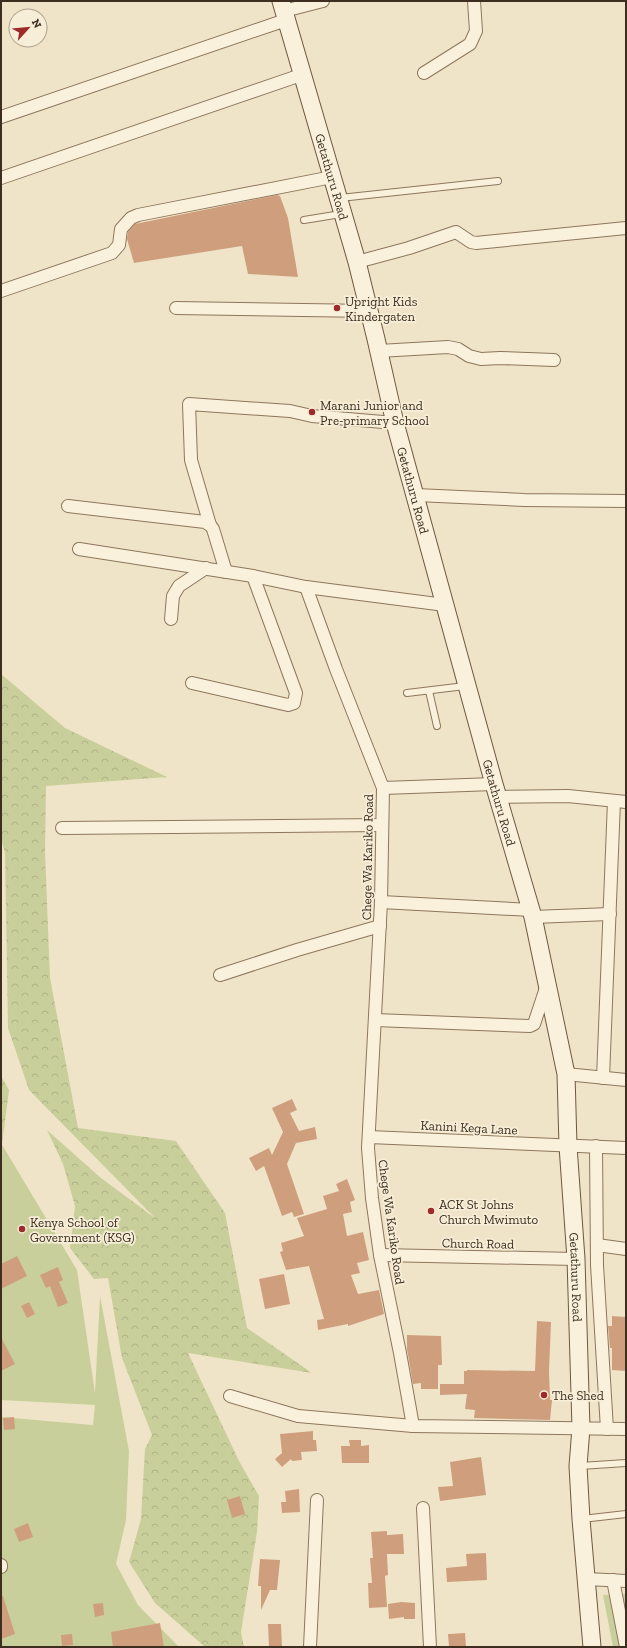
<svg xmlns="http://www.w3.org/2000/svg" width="627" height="1648" viewBox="0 0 627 1648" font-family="'Zilla Slab',serif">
  <defs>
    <pattern id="forest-crowns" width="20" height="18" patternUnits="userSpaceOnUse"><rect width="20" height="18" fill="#c9cf9b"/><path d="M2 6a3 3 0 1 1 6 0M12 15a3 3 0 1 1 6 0" fill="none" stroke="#aeb285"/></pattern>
  </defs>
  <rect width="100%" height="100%" fill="#f0e4c8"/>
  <g fill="#c9cf9b">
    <path d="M 1,1143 L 77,1270 L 95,1393 L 100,1296 L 129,1451 L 126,1520 L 116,1564 L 138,1605 L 179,1647 L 1,1647 L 1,1417 L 93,1425 L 95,1405 L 1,1400 Z"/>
    <path d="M 626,1594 L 626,1647 L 613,1647 L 603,1595 Z"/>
  </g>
  <g fill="url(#forest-crowns)">
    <path d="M 1,674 L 65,728 L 167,777 L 46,786 L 45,852 L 50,978 L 78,1128 L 176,1141 L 225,1213 L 247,1328 L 312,1373 L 188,1353 L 239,1461 L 259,1496 L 257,1532 L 241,1632 L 244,1647 L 205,1647 L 155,1603 L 129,1562 L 141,1519 L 145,1449 L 152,1435 L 122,1358 L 108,1278 L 94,1279 L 70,1248 L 75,1206 L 63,1164 L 47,1130 L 101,1178 L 155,1218 L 29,1090 L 8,1028 L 5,853 L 1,839 Z"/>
    <path d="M 1,1076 L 9,1090 L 2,1144 L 1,1143 Z"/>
  </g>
  <g fill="#cf9f7d">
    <path d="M 277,195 L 280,196 L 288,218 L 298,277 L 248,274 L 242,246 L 134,263 L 127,239 L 128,232 L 135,224 Z"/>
    <path d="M 292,1099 L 297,1110 L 290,1113 L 299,1131 L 315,1127 L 317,1139 L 296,1143 L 287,1164 L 304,1214 L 294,1217 L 292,1212 L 282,1216 L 264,1166 L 256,1171 L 249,1158 L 269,1148 L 272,1155 L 283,1132 L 272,1108 Z"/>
    <path d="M 347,1179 L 355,1200 L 350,1202 L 352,1212 L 343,1214 L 347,1236 L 363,1232 L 369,1260 L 357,1263 L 360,1273 L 351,1275 L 358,1294 L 379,1290 L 384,1314 L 348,1326 L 348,1324 L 318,1330 L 317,1320 L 324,1319 L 309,1266 L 286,1270 L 280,1252 L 283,1251 L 281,1243 L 304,1236 L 297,1218 L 327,1209 L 323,1196 L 339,1191 L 336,1184 Z"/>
    <path d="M 17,1256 L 27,1276 L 1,1289 L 1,1264 Z"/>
    <path d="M 58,1267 L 63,1280 L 59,1282 L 68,1303 L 58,1307 L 50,1286 L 46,1288 L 40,1275 Z"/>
    <path d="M 284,1274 L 290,1304 L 265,1309 L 259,1279 Z"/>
    <path d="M 29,1302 L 35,1314 L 27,1318 L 21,1306 Z"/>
    <path d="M 612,1316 L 626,1317 L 626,1371 L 612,1370 L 612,1348 L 610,1348 L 608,1326 L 612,1326 Z"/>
    <path d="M 537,1321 L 551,1322 L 549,1371 L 550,1400 L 552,1400 L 550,1420 L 474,1418 L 475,1410 L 465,1409 L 467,1394 L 440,1395 L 440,1384 L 464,1384 L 464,1371 L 467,1371 L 467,1370 L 535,1371 Z"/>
    <path d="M 407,1335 L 441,1336 L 442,1365 L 438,1365 L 438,1389 L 421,1389 L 421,1383 L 413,1384 L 407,1349 Z"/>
    <path d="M 1,1337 L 15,1364 L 1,1371 Z"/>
    <path d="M 14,1417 L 15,1429 L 4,1430 L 3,1418 Z"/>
    <path d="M 313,1431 L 313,1440 L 316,1440 L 317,1451 L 301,1452 L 302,1460 L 292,1461 L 291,1459 L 282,1467 L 275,1459 L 282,1453 L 280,1434 Z"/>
    <path d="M 349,1440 L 361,1440 L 361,1446 L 369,1445 L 369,1463 L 342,1463 L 341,1446 L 350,1446 Z"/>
    <path d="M 481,1457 L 486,1495 L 440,1501 L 438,1487 L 453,1486 L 450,1462 Z"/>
    <path d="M 299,1489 L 300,1512 L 282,1513 L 281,1502 L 286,1502 L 285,1491 Z"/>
    <path d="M 240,1496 L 245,1514 L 232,1518 L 227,1500 Z"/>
    <path d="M 28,1523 L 33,1537 L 19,1542 L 14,1529 Z"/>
    <path d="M 387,1531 L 387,1535 L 403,1534 L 404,1554 L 387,1554 L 388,1575 L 385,1576 L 387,1607 L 369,1608 L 368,1583 L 372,1583 L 370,1558 L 373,1558 L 371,1532 Z"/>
    <path d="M 486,1553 L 487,1580 L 447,1582 L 446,1568 L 467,1566 L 466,1554 Z"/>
    <path d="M 260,1559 L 280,1560 L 277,1590 L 270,1590 L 261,1610 L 261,1586 L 258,1586 Z"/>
    <path d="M 1,1596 L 3,1596 L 15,1634 L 1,1639 Z"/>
    <path d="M 401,1602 L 415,1603 L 415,1619 L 404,1619 L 404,1617 L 389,1619 L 388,1604 Z"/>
    <path d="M 103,1603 L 104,1615 L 95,1617 L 93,1604 Z"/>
    <path d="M 160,1623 L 164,1647 L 113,1647 L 111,1632 Z"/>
    <path d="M 268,1624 L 281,1624 L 282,1647 L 269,1647 Z"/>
    <path d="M 465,1633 L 466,1647 L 449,1647 L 448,1634 Z"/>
    <path d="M 72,1634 L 73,1645 L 62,1646 L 61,1635 Z"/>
  </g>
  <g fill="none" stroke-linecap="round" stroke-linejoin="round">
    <g stroke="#8d765c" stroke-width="8">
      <g id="lane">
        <path d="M 340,198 L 498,181"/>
        <path d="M 304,220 L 341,214"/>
        <path d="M 429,691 L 437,726"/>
        <path d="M 407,693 L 465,686"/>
        <path d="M 580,1466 L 626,1463"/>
        <path d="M 582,1519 L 626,1514"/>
      </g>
    </g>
    <g stroke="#8d765c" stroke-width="14">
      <g id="street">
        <path d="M 284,11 L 323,1"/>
        <path d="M 424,73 L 470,44 L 476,31 L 474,1"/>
        <path d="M 1,117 L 286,20"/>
        <path d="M 1,178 L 301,75"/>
        <path d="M 357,262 L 409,248 L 456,232 L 471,242 L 476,243 L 626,228"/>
        <path d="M 1,291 L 112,253 L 119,245 L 121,229 L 131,218 L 138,215 L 332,177"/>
        <path d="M 176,308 L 369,311"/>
        <path d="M 379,351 L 448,347 L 458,349 L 469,356 L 481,359 L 500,358 L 554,360"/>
        <path d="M 416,495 L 524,500 L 626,501"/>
        <path d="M 68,506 L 205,522 L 210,525 L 213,529 L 226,572"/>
        <path d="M 210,525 L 191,460 L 189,404 L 290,411 L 312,416 L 395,423"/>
        <path d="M 79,549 L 253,576 L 306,587 L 445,605"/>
        <path d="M 306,587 L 336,669 L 383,788 L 381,902 L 368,1148 L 372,1198 L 380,1255 L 400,1353 L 413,1426"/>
        <path d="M 171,619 L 173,596 L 179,586 L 206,568"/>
        <path d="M 192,683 L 288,705 L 294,703 L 296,693 L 253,576"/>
        <path d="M 383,788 L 494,784"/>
        <path d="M 498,797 L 568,796 L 626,802"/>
        <path d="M 62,828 L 382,825"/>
        <path d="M 381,902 L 531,910"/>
        <path d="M 533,917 L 610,914"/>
        <path d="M 220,975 L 297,950 L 380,926"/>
        <path d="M 375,1020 L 530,1026 L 534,1024 L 547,985"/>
        <path d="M 566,1074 L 626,1080"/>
        <path d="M 603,1078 L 614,801"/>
        <path d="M 369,1137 L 626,1148"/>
        <path d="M 596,1146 L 597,1265 L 607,1429"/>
        <path d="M 597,1245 L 626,1249"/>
        <path d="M 380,1255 L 576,1259"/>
        <path d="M 230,1396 L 298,1416 L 413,1426 L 626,1429"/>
        <path d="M 423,1508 L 430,1647"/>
        <path d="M 1,1565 L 1,1567"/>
        <path d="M 587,1579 L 626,1581"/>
        <path d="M 613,1580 L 626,1647"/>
        <path d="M 310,1647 L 317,1500"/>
      </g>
    </g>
    <g stroke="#6f573f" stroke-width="19">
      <g id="secondary">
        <path id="s1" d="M 281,1 L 357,262 L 376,339 L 395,423 L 494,784 L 533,917 L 566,1074 L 568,1146 L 576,1259 L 581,1428 L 578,1466 L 581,1519 L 592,1647"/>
      </g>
    </g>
    <use href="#lane" stroke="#faf1dc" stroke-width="6"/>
    <use href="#street" stroke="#faf1dc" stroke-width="12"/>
    <use href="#secondary" stroke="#faf1dc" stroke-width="17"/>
  </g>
  <g fill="#9e2a2b" stroke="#f7eed8" stroke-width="1.5">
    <circle cx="337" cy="308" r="4"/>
    <circle cx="312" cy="412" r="4"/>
    <circle cx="431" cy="1211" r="4"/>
    <circle cx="22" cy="1229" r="4"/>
    <circle cx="544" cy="1395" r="4"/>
  </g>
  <g text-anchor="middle" stroke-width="3.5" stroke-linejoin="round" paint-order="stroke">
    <g font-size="13" fill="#3d2e20" stroke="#f7eed8">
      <text dy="5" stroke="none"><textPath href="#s1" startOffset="183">Getathuru Road</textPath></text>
      <text dy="5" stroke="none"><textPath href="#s1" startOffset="507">Getathuru Road</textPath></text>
      <text dy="5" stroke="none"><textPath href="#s1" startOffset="831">Getathuru Road</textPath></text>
      <text transform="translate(367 857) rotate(-89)" y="5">Chege Wa Kariko Road</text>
      <text transform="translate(469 1127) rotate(3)" y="5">Kanini Kega Lane</text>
      <text transform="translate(392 1222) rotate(82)" y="5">Chege Wa Kariko Road</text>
      <text transform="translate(478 1243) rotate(1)" y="5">Church Road</text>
      <text dy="5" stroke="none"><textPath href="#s1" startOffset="1314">Getathuru Road</textPath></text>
    </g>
    <g font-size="13" fill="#3d2e20" stroke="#f7eed8" text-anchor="start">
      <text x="345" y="306">Upright Kids<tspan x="345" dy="15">Kindergaten</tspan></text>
      <text x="320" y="410">Marani Junior and<tspan x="320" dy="15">Pre-primary School</tspan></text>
      <text x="439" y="1209">ACK St Johns<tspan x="439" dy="15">Church Mwimuto</tspan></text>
      <text x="30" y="1227">Kenya School of<tspan x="30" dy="15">Government (KSG)</tspan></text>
      <text x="552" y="1400">The Shed</text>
    </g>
  </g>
  <rect width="627" height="1648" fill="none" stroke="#3d2e20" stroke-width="4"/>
  <g transform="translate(28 28) rotate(63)"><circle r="19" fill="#f7eed8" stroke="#ada18e"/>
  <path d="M0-3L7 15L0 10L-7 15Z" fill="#9e2a2b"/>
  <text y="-6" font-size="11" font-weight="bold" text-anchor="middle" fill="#3d2e20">N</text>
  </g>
</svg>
